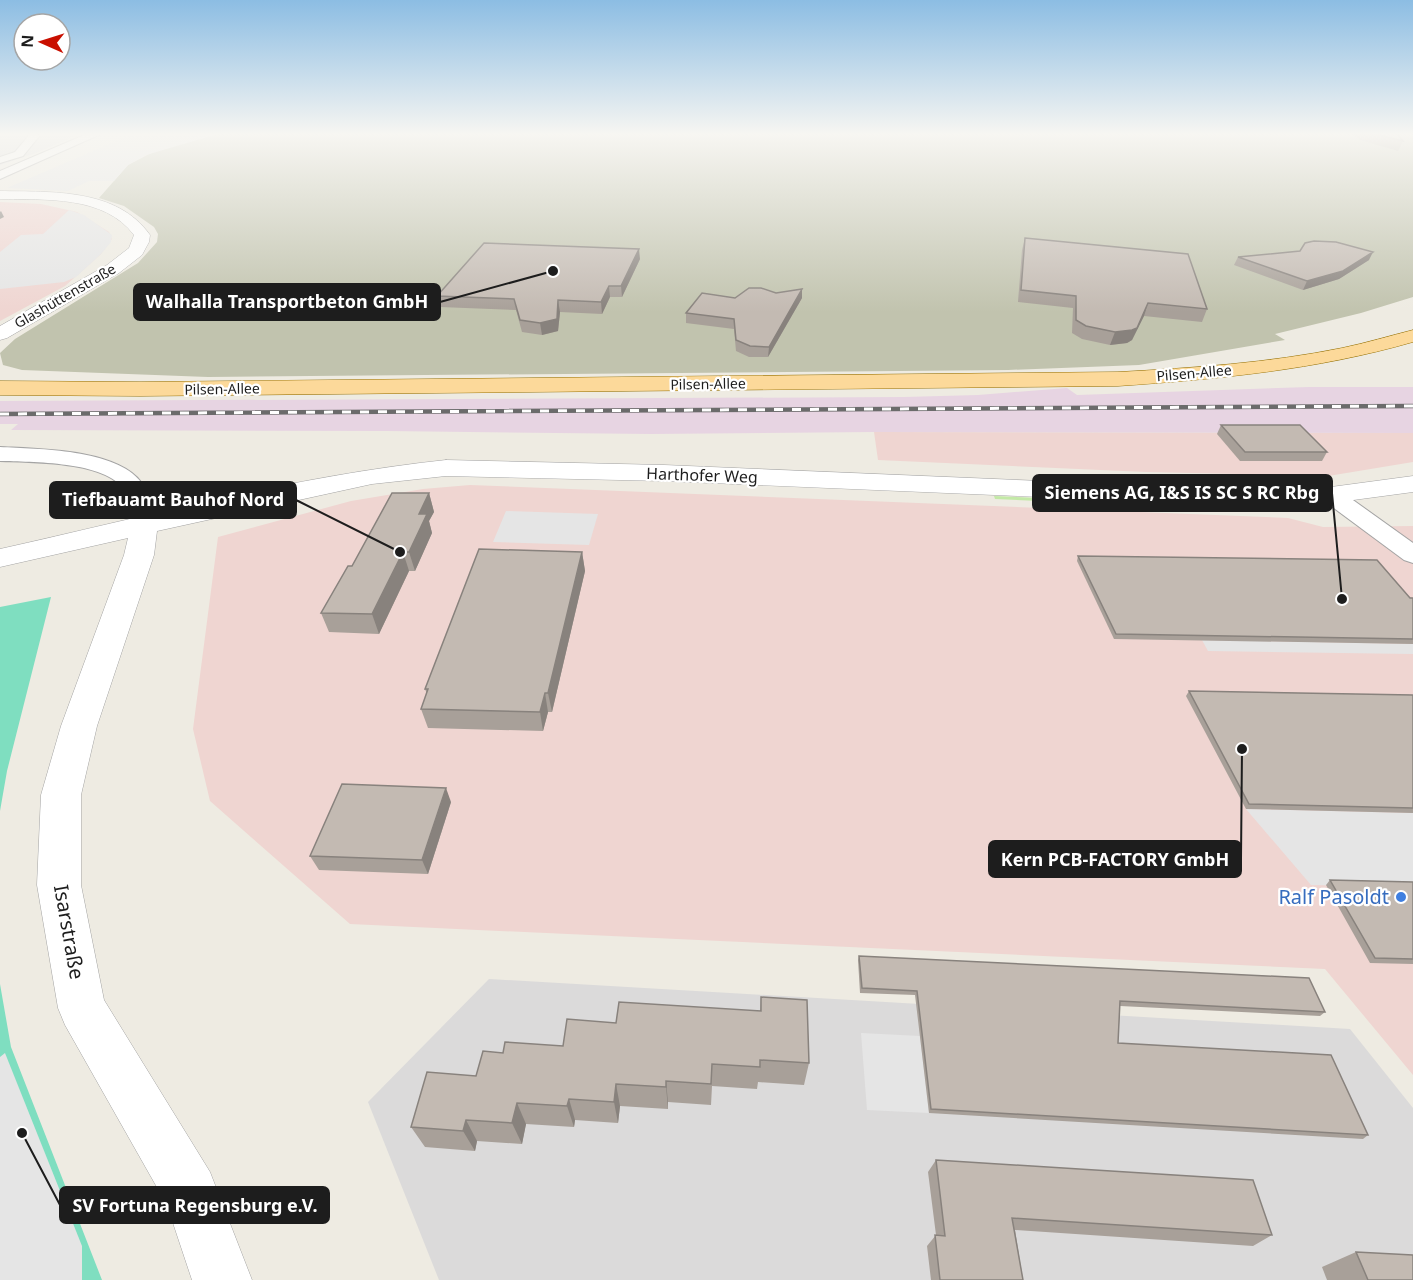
<svg xmlns="http://www.w3.org/2000/svg" width="1413" height="1280" viewBox="0 0 1413 1280" font-family="'Noto Sans',sans-serif">
  <rect width="100%" height="100%" fill="#eeebe2"/>
  <g fill="#dbdada">
    <path d="M 0,133 L 82,133 L 36,153 L 0,165 Z"/>
    <path d="M 489,979 L 1350,1029 L 1413,1108 L 1413,1280 L 439,1280 L 368,1102 Z"/>
  </g>
  <g fill="#efd5d1">
    <path d="M 0,202 L 41,204 L 77,212 L 109,232 L 112,239 L 101,254 L 65,286 L 0,321 Z"/>
    <path d="M 874,432 L 1413,433 L 1413,462 L 1298,481 L 1247,483 L 1238,474 L 1146,472 L 878,460 Z"/>
    <path d="M 470,485 L 1288,518 L 1323,527 L 1413,526 L 1413,1075 L 1325,969 L 350,924 L 210,801 L 193,729 L 218,537 L 351,501 L 423,489 Z"/>
  </g>
  <path fill="#e7d4e2" d="M 1309,387 L 1413,387 L 1413,433 L 874,432 L 651,434 L 387,431 L 11,430 L 18,424 L 0,424 L 0,401 L 904,397 L 978,395 L 1067,388 L 1077,395 Z"/>
  <path fill="#c1c3ae" d="M 221,133 L 1413,133 L 1413,297 L 1361,313 L 1275,334 L 1285,340 L 1139,365 L 1008,370 L 208,377 L 22,370 L 3,365 L 0,353 L 15,339 L 138,263 L 157,242 L 158,234 L 154,227 L 124,206 L 99,198 L 128,165 L 155,151 Z"/>
  <path fill="#c3e9a7" d="M 994,496 L 1275,508 L 1276,511 L 995,499 Z"/>
  <g fill="#7fdec0">
    <path d="M 51,597 L 7,771 L 0,811 L 0,607 Z"/>
    <path d="M 0,984 L 11,1047 L 102,1280 L 0,1280 Z"/>
  </g>
  <g fill="#e5e5e5">
    <path d="M 135,133 L 221,133 L 146,155 L 128,165 L 114,181 L 89,181 L 68,191 L 7,188 Z"/>
    <path d="M 69,210 L 84,215 L 112,235 L 111,242 L 101,254 L 76,277 L 64,282 L 0,289 L 0,252 L 21,235 L 43,234 Z"/>
    <path d="M 506,511 L 598,514 L 589,545 L 493,542 Z"/>
    <path d="M 1202,640 L 1413,644 L 1413,654 L 1208,651 Z"/>
    <path d="M 1246,809 L 1413,813 L 1413,887 L 1311,885 Z"/>
    <path d="M 861,1033 L 920,1036 L 929,1113 L 867,1110 Z"/>
    <path d="M 5,1053 L 82,1246 L 82,1280 L 0,1280 L 0,1057 Z"/>
  </g>
  <g fill="none" stroke-linecap="round" stroke-linejoin="round">
    <g stroke="#a4a4a4" stroke-width="2">
      <g id="minor">
        <path d="M 31,133 L 40,135 L 23,156 L 0,163 L 0,157 L 15,152 Z"/>
        <path d="M 89,133 L 103,133 L 0,179 L 0,171 Z"/>
        <path d="M 0,447 C 38,449 116,449 141,482 C 151,495 153,510 156,525 L 153,530 L 144,532 L 135,530 C 127,519 131,503 124,490 C 107,461 30,462 0,461 Z"/>
        <path d="M 1331,488 L 1339,490 L 1413,543 L 1413,563 L 1404,560 L 1323,500 L 1319,495 L 1323,490 Z"/>
      </g>
    </g>
    <g stroke="#a4a4a4" stroke-width="1">
      <g id="tertiary">
        <path d="M 0,191 C 52,192 117,188 150,235 L 149,242 L 142,255 L 119,273 L 7,338 L 0,340 L 0,326 L 107,265 L 129,248 L 134,235 C 104,195 45,200 0,199 Z"/>
        <path d="M 446,460 L 664,465 L 1255,490 L 1331,487 L 1413,476 L 1413,492 L 1331,503 L 1255,506 L 664,481 L 446,476 L 372,484 L 157,531 L 154,555 L 97,726 L 81,795 L 81,885 L 104,1000 L 210,1172 L 252,1280 L 192,1280 L 167,1205 L 65,1025 L 58,1008 L 37,885 L 41,795 L 61,726 L 124,555 L 128,538 L 0,567 L 0,549 C 148,516 295,476 446,460 Z"/>
      </g>
    </g>
    <g stroke="#956f00" stroke-width="1">
      <path id="primary" d="M 1413,330 L 1413,342 C 1316,370 1218,379 1118,386 L 140,396 L 0,395 L 0,381 L 140,382 L 1118,372 C 1193,368 1268,363 1342,348 C 1366,343 1389,336 1413,330 Z"/>
    </g>
    <use href="#minor" fill="#fff" fill-rule="evenodd"/>
    <use href="#tertiary" fill="#fff" fill-rule="evenodd"/>
    <use href="#primary" fill="#fcd99a" fill-rule="evenodd"/>
    <g stroke="#6b6b6b" stroke-width="4.5">
      <path id="rail" d="M 0,414 L 1413,406"/>
    </g>
    <use href="#rail" stroke="#fff" stroke-width="3" stroke-dasharray="9" stroke-linecap="butt"/>
  </g>
  <g fill="#a8a099">
    <path d="M 1351,133 L 1397,133 L 1403,141 L 1398,151 L 1360,140 Z"/>
    <path d="M 1025,238 L 1207,309 L 1202,322 L 1144,316 L 1132,340 L 1127,343 L 1110,345 L 1082,339 L 1072,333 L 1073,308 L 1018,302 L 1022,250 Z"/>
    <path d="M 1238,257 L 1369,260 L 1339,279 L 1303,290 L 1234,265 Z"/>
    <path d="M 640,259 L 622,297 L 610,297 L 602,314 L 560,312 L 558,331 L 542,335 L 522,332 L 516,310 L 440,307 L 437,296 Z"/>
    <path d="M 776,293 L 802,298 L 768,357 L 749,357 L 736,351 L 734,329 L 686,323 L 686,313 Z"/>
    <path d="M 1221,425 L 1327,452 L 1322,461 L 1240,461 L 1217,434 Z"/>
    <path d="M 429,493 L 434,512 L 429,521 L 432,533 L 415,571 L 409,571 L 379,634 L 329,632 L 321,613 Z"/>
    <path d="M 582,552 L 585,571 L 552,712 L 548,712 L 543,731 L 428,728 L 421,709 L 427,694 L 425,689 Z"/>
    <path d="M 1078,556 L 1413,598 L 1413,644 L 1114,639 L 1077,561 Z"/>
    <path d="M 1189,691 L 1413,695 L 1413,813 L 1246,809 L 1186,696 Z"/>
    <path d="M 451,802 L 428,874 L 319,870 L 310,856 Z"/>
    <path d="M 1330,880 L 1413,882 L 1413,964 L 1370,963 L 1326,885 Z"/>
    <path d="M 859,956 L 1325,1012 L 1320,1016 L 1120,1006 L 1118,1043 L 1368,1135 L 1363,1139 L 929,1113 L 915,995 L 860,993 L 858,960 Z"/>
    <path d="M 761,997 L 809,1063 L 804,1085 L 758,1082 L 757,1089 L 712,1086 L 711,1105 L 668,1102 L 668,1109 L 620,1106 L 618,1123 L 575,1120 L 574,1127 L 526,1124 L 522,1144 L 477,1141 L 475,1151 L 425,1147 L 411,1127 L 476,1076 L 503,1053 L 563,1046 L 616,1023 L 760,1011 Z"/>
    <path d="M 936,1160 L 1272,1235 L 1253,1246 L 1015,1230 L 1023,1280 L 931,1280 L 927,1246 L 936,1235 L 928,1172 Z"/>
    <path d="M 1356,1252 L 1413,1280 L 1327,1280 L 1322,1267 Z"/>
  </g>
  <g fill="#88827d">
    <path d="M 1,211 L 4,217 L 0,219 L 0,212 Z"/>
    <path d="M 639,249 L 640,259 L 622,297 L 621,286 Z"/>
    <path d="M 1373,252 L 1369,260 L 1339,279 L 1303,290 L 1307,281 Z"/>
    <path d="M 609,286 L 610,297 L 602,314 L 601,302 Z"/>
    <path d="M 802,289 L 802,298 L 768,357 L 769,347 Z"/>
    <path d="M 558,300 L 560,312 L 558,331 L 542,335 L 540,323 Z"/>
    <path d="M 1148,303 L 1144,316 L 1132,340 L 1127,343 L 1110,345 L 1115,332 Z"/>
    <path d="M 429,493 L 434,512 L 429,521 L 432,533 L 415,571 L 409,552 L 419,514 Z"/>
    <path d="M 403,552 L 409,571 L 379,634 L 372,614 Z"/>
    <path d="M 582,552 L 585,571 L 552,712 L 548,693 Z"/>
    <path d="M 545,693 L 548,712 L 543,731 L 540,712 Z"/>
    <path d="M 446,788 L 451,802 L 428,874 L 422,860 Z"/>
    <path d="M 666,1081 L 668,1102 L 668,1109 L 666,1087 Z"/>
    <path d="M 616,1084 L 620,1106 L 618,1123 L 614,1102 Z"/>
    <path d="M 569,1099 L 575,1120 L 574,1127 L 567,1106 Z"/>
    <path d="M 517,1103 L 526,1124 L 522,1144 L 512,1123 Z"/>
    <path d="M 466,1120 L 477,1141 L 475,1151 L 463,1131 Z"/>
  </g>
  <g fill="#c3bab2" stroke="#88827d" stroke-width="1.5">
    <path d="M 1372,133 L 1397,133 L 1403,141 Z"/>
    <path d="M 1025,238 L 1188,254 L 1207,309 L 1148,303 L 1137,328 L 1132,330 L 1115,332 L 1086,326 L 1076,320 L 1076,296 L 1021,290 Z"/>
    <path d="M 1314,241 L 1336,242 L 1373,252 L 1343,271 L 1307,281 L 1238,257 L 1300,251 L 1305,243 Z"/>
    <path d="M 484,243 L 639,249 L 621,286 L 609,286 L 601,302 L 558,300 L 557,319 L 540,323 L 520,320 L 514,299 L 437,296 Z"/>
    <path d="M 749,288 L 761,288 L 776,293 L 802,289 L 769,347 L 750,346 L 736,340 L 734,319 L 686,313 L 702,293 L 735,298 Z"/>
    <path d="M 1221,425 L 1300,425 L 1327,452 L 1245,452 Z"/>
    <path d="M 392,493 L 429,493 L 419,514 L 427,514 L 409,552 L 403,552 L 372,614 L 321,613 L 348,566 L 352,566 Z"/>
    <path d="M 479,549 L 582,552 L 548,693 L 545,693 L 540,712 L 421,709 L 428,689 L 425,689 Z"/>
    <path d="M 1078,556 L 1377,560 L 1410,598 L 1413,598 L 1413,639 L 1116,634 Z"/>
    <path d="M 1189,691 L 1413,695 L 1413,808 L 1249,804 Z"/>
    <path d="M 342,784 L 446,788 L 422,860 L 310,856 Z"/>
    <path d="M 1330,880 L 1413,882 L 1413,959 L 1375,958 Z"/>
    <path d="M 859,956 L 1309,978 L 1325,1012 L 1120,1001 L 1118,1043 L 1331,1055 L 1368,1135 L 931,1109 L 917,991 L 862,988 Z"/>
    <path d="M 761,997 L 807,1000 L 809,1063 L 760,1060 L 760,1067 L 712,1064 L 711,1084 L 666,1081 L 666,1087 L 616,1084 L 614,1102 L 569,1099 L 567,1106 L 517,1103 L 512,1123 L 466,1120 L 463,1131 L 411,1127 L 427,1072 L 476,1076 L 483,1051 L 503,1053 L 505,1042 L 563,1046 L 567,1019 L 616,1023 L 619,1002 L 761,1011 Z"/>
    <path d="M 936,1160 L 1253,1180 L 1272,1235 L 1012,1218 L 1023,1280 L 940,1280 L 935,1235 L 945,1236 Z"/>
    <path d="M 1356,1252 L 1413,1255 L 1413,1280 L 1368,1280 Z"/>
  </g>
  <linearGradient id="sky" x2="0" y2="1"><stop stop-color="#8cbde3"/><stop offset="0.43" stop-color="#f7f6f2"/><stop offset="1" stop-color="#f7f6f2" stop-opacity="0"/></linearGradient>
  <rect width="1413" height="312" fill="url(#sky)"/>
  <circle fill="#3f7fe0" stroke="#fff" stroke-width="2" cx="1401" cy="897" r="6"/>
  <g text-anchor="middle" stroke-width="4.5" stroke-linejoin="round" paint-order="stroke">
    <g font-size="14" fill="#1d1d1d" stroke="#fff">
      <text transform="translate(65 296) rotate(-30)" y="5">Glashüttenstraße</text>
      <text transform="translate(1194 373) rotate(-5)" y="5">Pilsen-Allee</text>
      <text transform="translate(708 384) rotate(-1)" y="5">Pilsen-Allee</text>
      <text transform="translate(222 389) rotate(-1)" y="5">Pilsen-Allee</text>
    </g>
    <g font-size="16" fill="#1d1d1d" stroke="#fff">
      <text transform="translate(702 475) rotate(2)" y="6">Harthofer Weg</text>
    </g>
    <g font-size="20" fill="#366cbe" stroke="#fff" text-anchor="end">
      <text x="1389" y="904">Ralf Pasoldt</text>
    </g>
    <g font-size="20" fill="#1d1d1d" stroke="#fff">
      <text transform="translate(69 932) rotate(80)" y="7">Isarstraße</text>
    </g>
  </g>
  <path fill="none" stroke="#1d1d1d" stroke-width="2" d="M553 271L440 302M1342 599L1332 493M400 552L296 500M1242 749L1241 859M22 1133L60 1205"/>
  <g fill="#1d1d1d" stroke="#fff" stroke-width="2">
    <circle cx="553" cy="271" r="6"/>
    <circle cx="1342" cy="599" r="6"/>
    <circle cx="400" cy="552" r="6"/>
    <circle cx="1242" cy="749" r="6"/>
    <circle cx="22" cy="1133" r="6"/>
  </g>
  <g fill="#1d1d1d" stroke="#1d1d1d" stroke-width="2">
    <rect x="134" y="284" width="306" height="36" rx="6"/>
    <rect x="1033" y="475" width="299" height="36" rx="6"/>
    <rect x="50" y="482" width="246" height="36" rx="6"/>
    <rect x="989" y="841" width="252" height="36" rx="6"/>
    <rect x="60" y="1187" width="269" height="36" rx="6"/>
  </g>
  <g font-size="18" text-anchor="middle" font-weight="bold" fill="#fff">
    <text x="287" y="308">Walhalla Transportbeton GmbH</text>
    <text x="1182" y="499">Siemens AG, I&amp;S IS SC S RC Rbg</text>
    <text x="173" y="506">Tiefbauamt Bauhof Nord</text>
    <text x="1115" y="866">Kern PCB-FACTORY GmbH</text>
    <text x="195" y="1212">SV Fortuna Regensburg e.V.</text>
  </g>
  <g transform="translate(42 42) rotate(273)"><circle r="28" fill="#ffffff" stroke="#a5a5a5" stroke-width="1.5"/>
  <path d="M0-4.5L10 22L0 15L-10 22Z" fill="#c90f00"/>
  <text y="-9" font-size="16" font-weight="bold" text-anchor="middle" fill="#1d1d1d">N</text>
  </g>
</svg>
